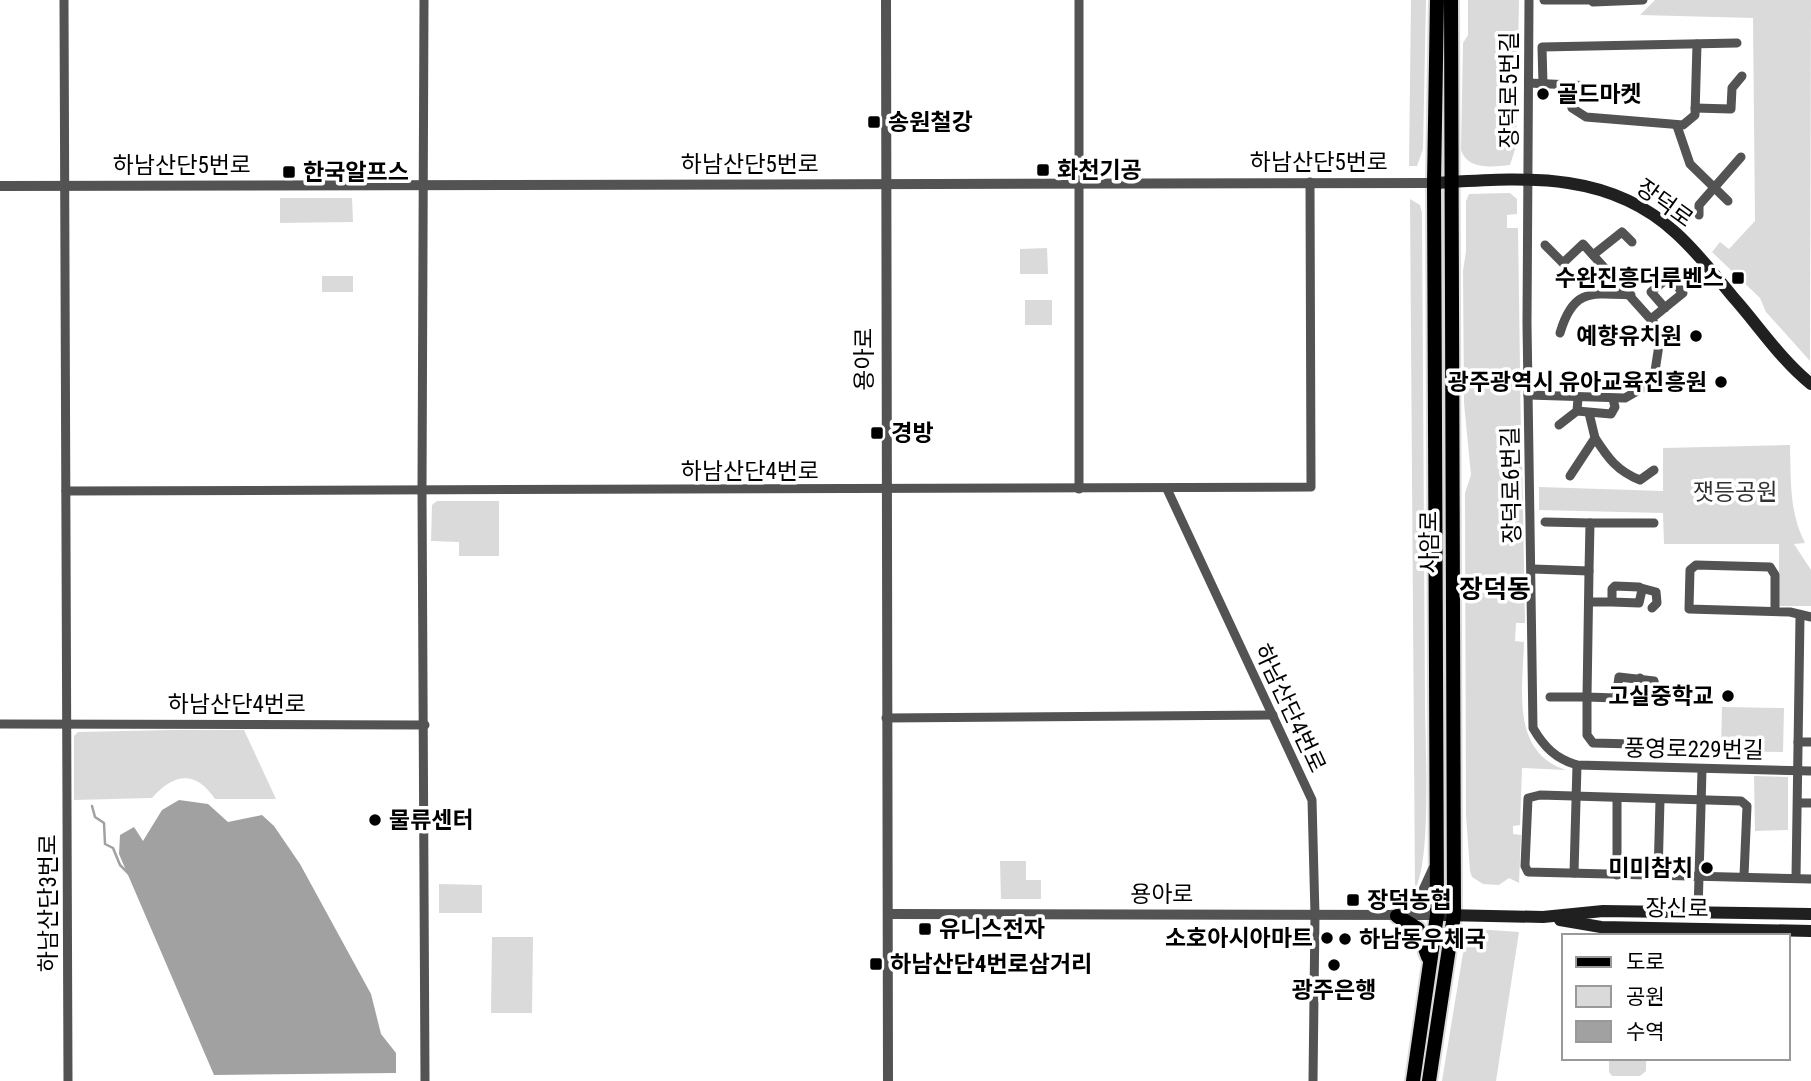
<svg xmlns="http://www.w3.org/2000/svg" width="1811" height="1081" viewBox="0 0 1811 1081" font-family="'Roboto Condensed','Noto Sans KR',sans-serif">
  <rect width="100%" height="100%" fill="#fff"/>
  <g fill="#dadada">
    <path d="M 1411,0 L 1426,0 L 1423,149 L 1417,166 L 1409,166 Z"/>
    <path d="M 1468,0 L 1519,0 L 1516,146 L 1510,165 C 1491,167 1468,170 1461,150 L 1463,43 L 1468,35 Z"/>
    <path d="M 1655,0 L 1811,0 L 1810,361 L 1766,312 L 1760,298 L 1712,252 L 1720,242 L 1729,249 L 1755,221 L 1753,18 L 1640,15 Z"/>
    <path d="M 1510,193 L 1517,199 L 1517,214 L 1507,215 L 1507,228 L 1518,228 L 1521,439 L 1513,440 L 1513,456 L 1522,457 L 1525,623 L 1516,623 L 1515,641 L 1524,642 C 1523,688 1510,752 1566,770 L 1522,768 L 1520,825 L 1513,826 L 1513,834 L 1521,835 L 1519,883 L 1509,878 L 1499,885 L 1483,884 L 1472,877 L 1470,871 L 1466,815 L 1465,493 L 1471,475 L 1464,403 L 1463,271 L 1466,251 L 1466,201 L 1469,194 Z"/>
    <path d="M 280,198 L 352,198 L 353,222 L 280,223 Z"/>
    <path d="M 1410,199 L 1420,205 L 1422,213 C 1423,375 1424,538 1425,700 C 1425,741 1432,859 1415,889 Z"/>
    <path d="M 1047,248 L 1048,274 L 1020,274 L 1020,249 Z"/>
    <rect x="322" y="276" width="31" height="16"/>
    <rect x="1025" y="300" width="27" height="25"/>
    <path d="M 1790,445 C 1791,480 1789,512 1805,543 L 1794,544 L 1811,570 L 1811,606 L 1779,606 L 1779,544 L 1664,544 L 1663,513 L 1539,510 L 1539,487 L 1663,491 L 1663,448 Z"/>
    <path d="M 437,501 L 499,501 L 499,556 L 459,556 L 459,542 L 431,541 L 432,505 Z"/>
    <path d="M 1722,707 L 1784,708 L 1783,752 L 1721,751 Z"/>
    <path d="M 172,730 L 244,730 L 276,799 L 215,799 C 195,769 173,774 152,798 L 74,800 L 74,736 L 78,732 Z"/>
    <path d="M 1754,776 L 1788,777 L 1788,830 L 1755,831 Z"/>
    <path d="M 1000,861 L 1026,861 L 1026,880 L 1041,880 L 1041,899 L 1001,899 Z"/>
    <path d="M 439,884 L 482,885 L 482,913 L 439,913 Z"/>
    <path d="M 1490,930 L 1519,932 L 1496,1081 L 1442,1081 L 1465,941 L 1478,931 Z"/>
    <path d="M 492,937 L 533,937 L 532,1013 L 491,1013 Z"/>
    <path d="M 1609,1058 L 1646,1058 L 1646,1071 L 1640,1076 L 1612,1076 L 1609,1072 Z"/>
  </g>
  <path fill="#a1a1a1" d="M 179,800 L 208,804 L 228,822 L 262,815 L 274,826 L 300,864 L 371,994 L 381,1034 L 396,1053 L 396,1073 L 214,1075 L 119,854 L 120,835 L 134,827 L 143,841 L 162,810 Z"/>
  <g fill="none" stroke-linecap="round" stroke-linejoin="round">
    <path stroke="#a1a1a1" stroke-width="2.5" d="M 92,806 L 95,817 L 104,823 L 105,844 L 113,848 L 120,865 L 129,874"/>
    <g stroke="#dbdbdb" stroke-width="18">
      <g id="primary">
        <path d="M 1397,916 L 1418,929 L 1428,957"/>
        <path d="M 1413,1081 L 1437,915 L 1434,183 L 1437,0"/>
        <path d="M 1429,1081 L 1454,915 L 1451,0"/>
      </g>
    </g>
    <g stroke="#535353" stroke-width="9">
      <path d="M 64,0 L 68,1081"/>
      <path d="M 424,0 L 422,490 L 425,1081"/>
      <path d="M 1079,0 L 1079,489"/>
      <path d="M 1529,0 L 1527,323 L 1533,728 C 1544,747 1556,759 1577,765 L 1811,771"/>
      <path d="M 1544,0 L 1593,0"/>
      <path d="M 1593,2 L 1643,0"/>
      <path d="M 1529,83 L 1592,86"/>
      <path d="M 1543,84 L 1542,47 L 1737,43"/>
      <path d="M 1566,85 L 1572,108 L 1586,117 L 1683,125 L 1695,115 L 1697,44"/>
      <path d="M 1695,108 L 1731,109 L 1732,88 L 1742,76"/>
      <path d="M 1677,126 L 1690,164 L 1728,201"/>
      <path d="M 1699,215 L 1699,205 L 1741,157"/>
      <path d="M 1593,255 L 1622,232 L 1632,242"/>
      <path d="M 1651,319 L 1683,293 L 1669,277 L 1651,292 L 1665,308"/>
      <path d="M 1560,333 C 1573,289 1590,293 1631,295"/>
      <path d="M 1528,395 L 1625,398 L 1646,386 L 1655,371 L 1659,345 L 1654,323 L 1583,244 L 1563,263 L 1545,245"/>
      <path d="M 1577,411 L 1611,414 L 1615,407 L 1613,399"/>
      <path d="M 1559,425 L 1577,411 L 1578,398"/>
      <path d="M 1595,438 C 1608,458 1617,471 1640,480 L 1654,470"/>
      <path d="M 1570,476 L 1595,438 L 1589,413"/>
      <path d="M 1167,489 L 1312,800 L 1315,915 L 1313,1081"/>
      <path d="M 66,491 L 1311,487 L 1310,182"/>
      <path d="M 1590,523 L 1654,523"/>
      <path d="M 1533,569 L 1589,571 L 1590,523 L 1545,522"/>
      <path d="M 1589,571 L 1587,697 L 1616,698 L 1619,677 L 1654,681 L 1658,697 L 1650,702"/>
      <path d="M 1641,588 L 1656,592 L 1657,603 L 1652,608"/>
      <path d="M 1589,602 L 1612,602 L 1612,589 L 1615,586 L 1639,587 L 1642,590 L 1639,603 L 1612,602"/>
      <path d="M 1775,611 L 1775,575 L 1770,567 L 1696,565 L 1690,570 L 1689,609 L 1790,612 L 1811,617"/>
      <path d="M 1550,697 L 1587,697 L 1587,735 L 1593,743 L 1633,744"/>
      <path d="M 1616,698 L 1639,697 L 1640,678"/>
      <path d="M 886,718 L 1273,715"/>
      <path d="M 0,724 L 425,725"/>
      <path d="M 1798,742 L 1811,742"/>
      <path d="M 1798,803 L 1811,803"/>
      <path d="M 1574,873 L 1577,765"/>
      <path d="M 1617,875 L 1617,798"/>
      <path d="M 1658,876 L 1660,800"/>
      <path d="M 1744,876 L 1747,806 L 1741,801 L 1540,795 L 1528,798 L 1525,866 L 1528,872 L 1811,879"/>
      <path d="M 1796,878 L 1800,617"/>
      <path d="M 1698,912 L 1702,770"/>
    </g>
    <g stroke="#535353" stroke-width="10">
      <path d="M 886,0 L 888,1081"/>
      <path d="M 0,186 L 1434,183"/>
      <path d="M 888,914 L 1437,915"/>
      <path d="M 1397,916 L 1422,893 L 1433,869"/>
    </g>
    <g stroke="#202020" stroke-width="12">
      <path d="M 1434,183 C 1521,178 1607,169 1676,233 C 1697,252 1715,275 1733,297 C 1759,326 1780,359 1811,384"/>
      <path d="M 1444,915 L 1543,917 L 1603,911 L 1811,914"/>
      <path d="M 1560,920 L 1601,927 L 1811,931"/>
    </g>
    <use href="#primary" stroke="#000" stroke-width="14"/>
  </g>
  <g fill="#000" stroke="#fff" stroke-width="2.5">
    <circle cx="1543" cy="94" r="7"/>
    <rect x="867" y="115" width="14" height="14" rx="3.5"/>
    <rect x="1036" y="163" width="14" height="14" rx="3.5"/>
    <rect x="282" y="165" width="14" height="14" rx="3.5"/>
    <rect x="1731" y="271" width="14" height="14" rx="3.5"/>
    <circle cx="1696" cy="336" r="7"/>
    <circle cx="1721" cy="382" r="7"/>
    <rect x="870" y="426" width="14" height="14" rx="3.5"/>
    <circle cx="1728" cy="696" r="7"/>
    <circle cx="375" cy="820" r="7"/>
    <circle cx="1707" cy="868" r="7"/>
    <rect x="1346" y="893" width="14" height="14" rx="3.5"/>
    <rect x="918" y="922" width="14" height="14" rx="3.5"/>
    <circle cx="1327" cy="938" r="7"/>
    <circle cx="1345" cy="939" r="7"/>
    <rect x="869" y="957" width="14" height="14" rx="3.5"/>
    <circle cx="1334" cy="965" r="7"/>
  </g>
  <g text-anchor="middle" stroke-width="7" stroke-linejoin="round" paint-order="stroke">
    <g font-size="23" fill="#000" stroke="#fff">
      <text transform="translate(1509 90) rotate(-90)" y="8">장덕로5번길</text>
      <text x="1319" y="170">하남산단5번로</text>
      <text x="750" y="172">하남산단5번로</text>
      <text x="182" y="173">하남산단5번로</text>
      <text transform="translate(1665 203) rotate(36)" y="8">장덕로</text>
      <text transform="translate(864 359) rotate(-90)" y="8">용아로</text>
      <text x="750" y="479">하남산단4번로</text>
      <text transform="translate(1511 485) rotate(-91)" y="8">장덕로6번길</text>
      <text transform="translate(1429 542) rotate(-90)" y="8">사암로</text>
      <text x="237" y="712">하남산단4번로</text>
      <text transform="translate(1290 708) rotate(65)" y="8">하남산단4번로</text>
      <text transform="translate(1694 749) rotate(1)" y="8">풍영로229번길</text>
      <text x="1162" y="902">용아로</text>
      <text transform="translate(48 903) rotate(-90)" y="8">하남산단3번로</text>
      <text transform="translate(1677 908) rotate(1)" y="8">장신로</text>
    </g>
    <g font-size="23" font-weight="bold" fill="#000" stroke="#fff" text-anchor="start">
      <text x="1557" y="102">골드마켓</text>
      <text x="888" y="130">송원철강</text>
      <text x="1057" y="178">화천기공</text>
      <text x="303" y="180">한국알프스</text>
      <text x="1724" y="286" text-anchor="end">수완진흥더루벤스</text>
      <text x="1682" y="344" text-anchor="end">예향유치원</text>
      <text x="1707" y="390" text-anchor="end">광주광역시 유아교육진흥원</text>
      <text x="891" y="441">경방</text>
      <text x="1714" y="704" text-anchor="end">고실중학교</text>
      <text x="389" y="828">물류센터</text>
      <text x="1693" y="876" text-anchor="end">미미참치</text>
      <text x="1367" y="908">장덕농협</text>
      <text x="939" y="937">유니스전자</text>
      <text x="1313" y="946" text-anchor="end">소호아시아마트</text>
      <text x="1359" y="947">하남동우체국</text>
      <text x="890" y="972">하남산단4번로삼거리</text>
      <text x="1334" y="998" text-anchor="middle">광주은행</text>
    </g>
    <g font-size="23" fill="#313131" stroke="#fff">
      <text x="1735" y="500">잿등공원</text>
    </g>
    <g font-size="26" font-weight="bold" fill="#000" stroke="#fff">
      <text x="1495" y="598">장덕동</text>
    </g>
  </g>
  <rect x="1562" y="934" width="228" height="126" fill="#ffffff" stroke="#999999" stroke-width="2"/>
  <rect x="1576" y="957" width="35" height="10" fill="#000000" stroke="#999999" stroke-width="2"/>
  <text x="1626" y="969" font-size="21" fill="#000000">도로</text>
  <rect x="1576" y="986" width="35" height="21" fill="#dadada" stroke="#999999" stroke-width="2"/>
  <text x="1626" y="1004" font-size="21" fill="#000000">공원</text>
  <rect x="1576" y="1021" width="35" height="21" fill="#a1a1a1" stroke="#999999" stroke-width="2"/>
  <text x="1626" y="1039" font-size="21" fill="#000000">수역</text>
</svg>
